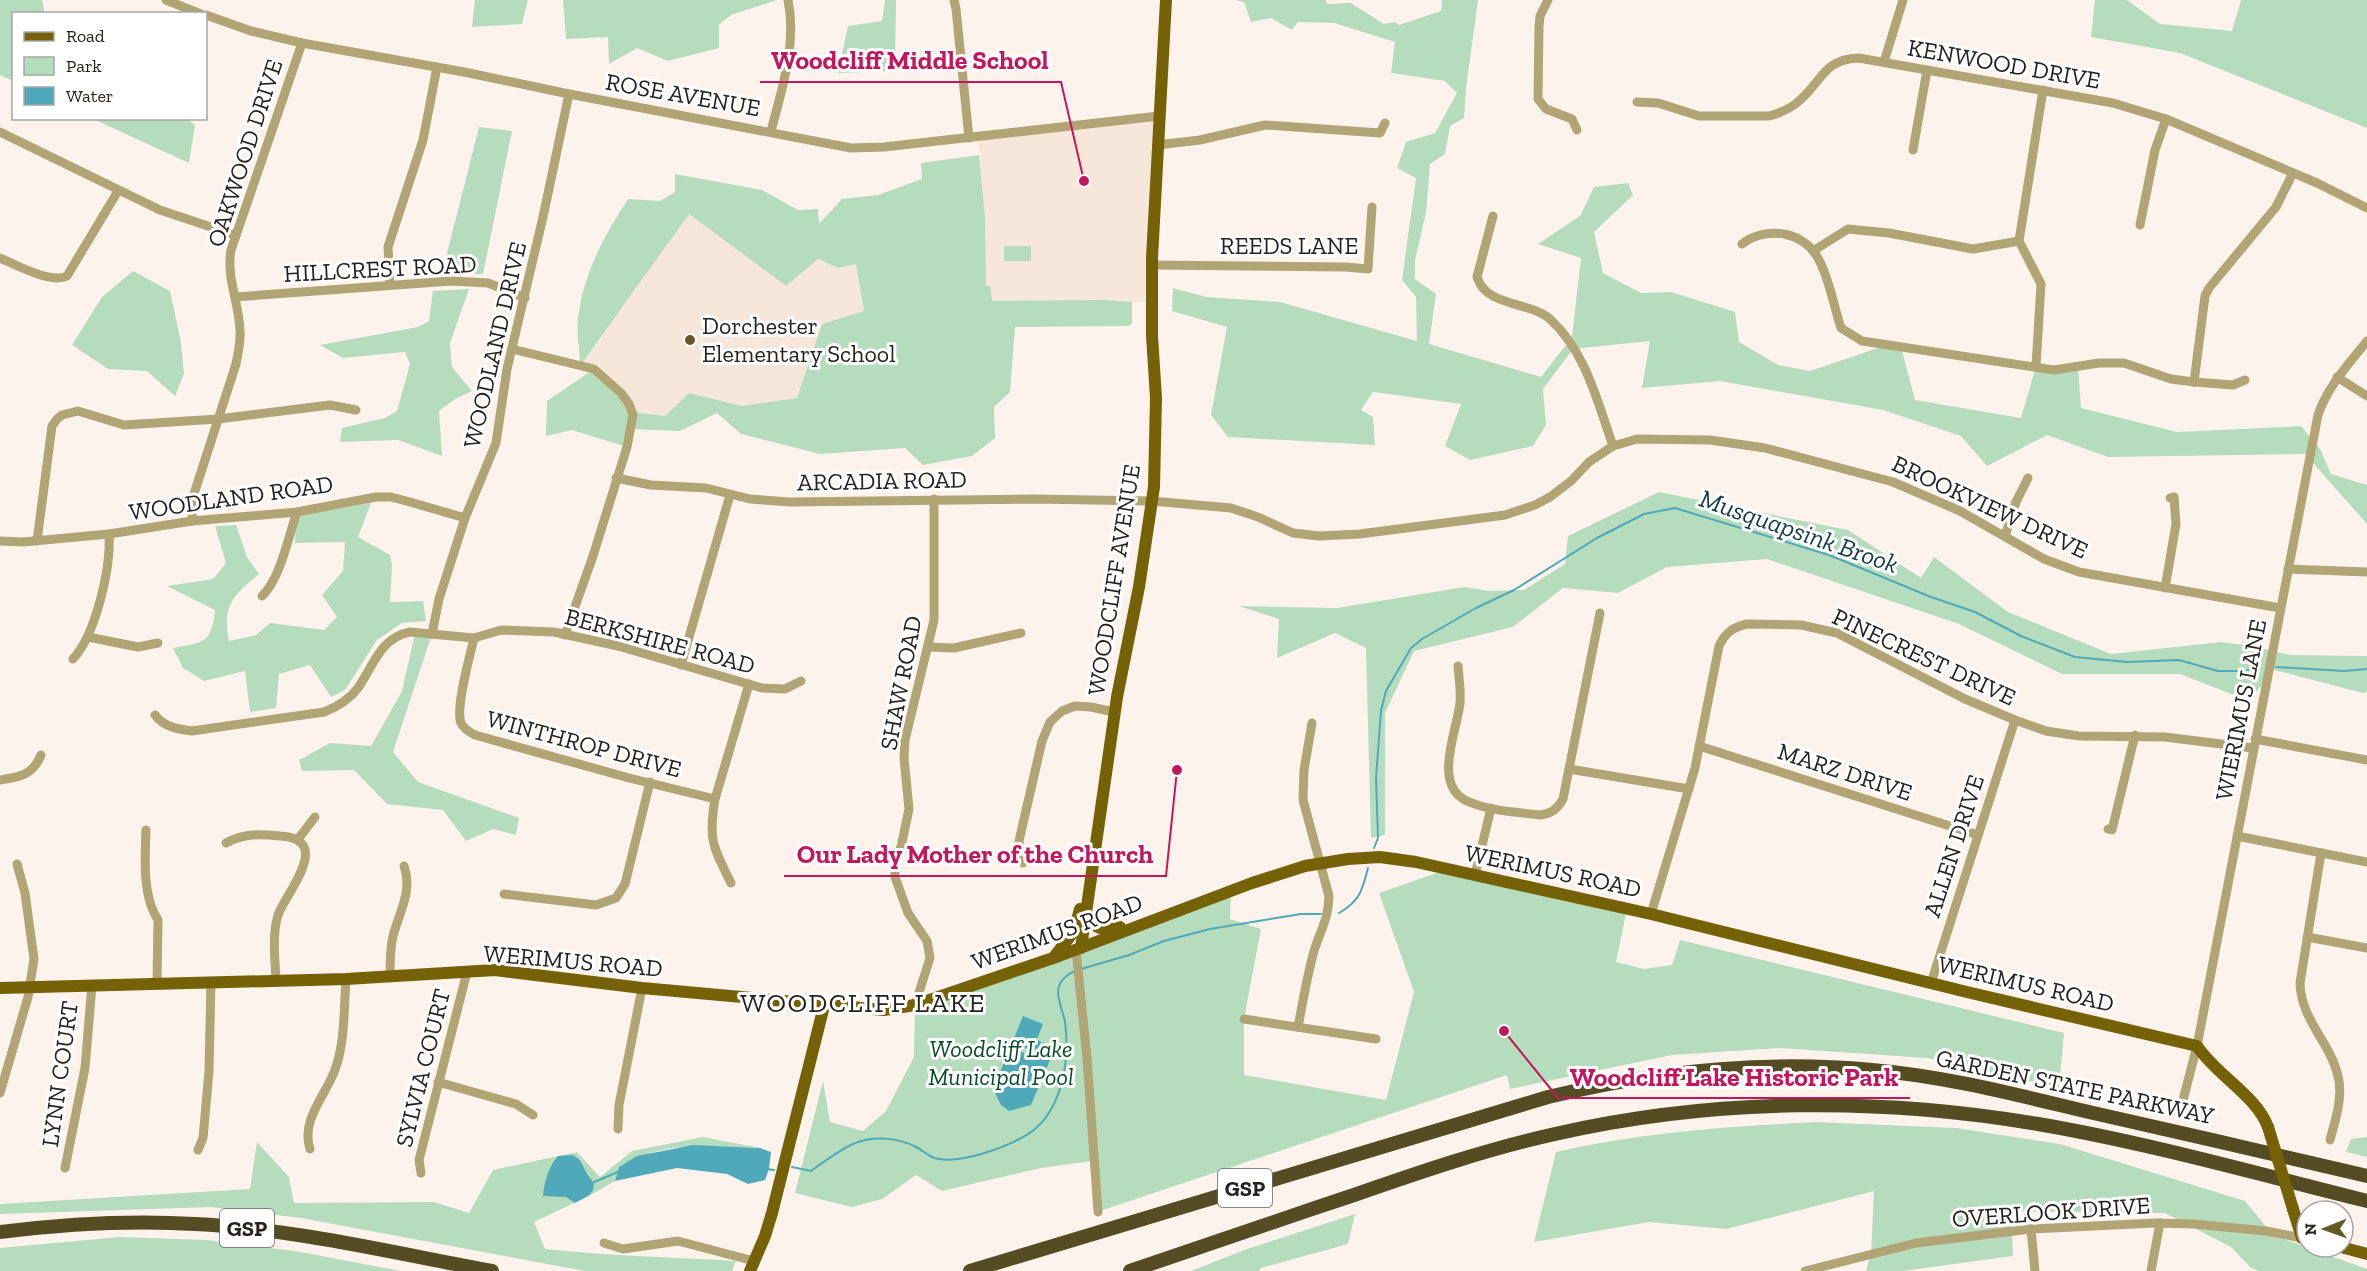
<svg xmlns="http://www.w3.org/2000/svg" width="2367" height="1271" viewBox="0 0 2367 1271" font-family="'Zilla Slab',serif">
  <rect width="100%" height="100%" fill="#fef3ec"/>
  <g fill="#f7e7da">
    <path d="M 1159,116 L 1152,302 L 986,301 L 985,216 L 978,137 Z"/>
    <path d="M 689,213 L 786,286 L 818,259 L 838,268 L 857,264 L 864,312 L 822,324 L 797,398 L 742,406 L 689,393 L 665,416 L 632,412 L 621,393 L 580,366 Z"/>
  </g>
  <g fill="#b6dcbe">
    <path d="M 0,0 L 42,0 L 45,13 L 14,14 L 13,81 L 0,75 Z"/>
    <path d="M 475,0 L 528,0 L 522,24 L 472,27 Z"/>
    <path d="M 563,0 L 777,0 L 731,15 L 719,25 L 719,48 L 668,61 L 637,48 L 609,64 L 608,37 L 566,39 Z"/>
    <path d="M 885,0 L 896,0 L 895,71 L 838,73 L 848,26 L 882,21 Z"/>
    <path d="M 1235,0 L 1326,0 L 1327,4 L 1351,3 L 1384,24 L 1395,22 L 1399,25 L 1441,11 L 1442,0 L 1478,0 L 1466,88 L 1464,118 L 1450,126 L 1445,154 L 1430,164 L 1426,213 L 1415,260 L 1415,279 L 1436,294 L 1429,344 L 1541,377 L 1572,337 L 1581,258 L 1538,244 L 1580,216 L 1594,187 L 1628,183 L 1633,195 L 1594,232 L 1603,273 L 1641,293 L 1671,292 L 1735,312 L 1739,342 L 1778,365 L 1810,371 L 1887,345 L 1901,347 L 1915,400 L 2021,418 L 2036,366 L 2078,366 L 2081,408 L 2177,432 L 2301,426 L 2320,449 L 2331,474 L 2367,485 L 2367,524 L 2305,454 L 2108,457 L 2047,435 L 1987,466 L 1961,436 L 1883,410 L 1720,381 L 1642,388 L 1650,341 L 1573,349 L 1543,389 L 1546,425 L 1533,446 L 1470,460 L 1445,446 L 1461,404 L 1373,392 L 1361,410 L 1373,417 L 1375,445 L 1228,437 L 1211,415 L 1227,327 L 1172,311 L 1173,288 L 1206,297 L 1280,302 L 1417,341 L 1416,297 L 1402,280 L 1416,178 L 1397,168 L 1406,142 L 1435,133 L 1457,93 L 1445,81 L 1391,73 L 1395,42 L 1334,23 L 1298,22 L 1292,30 L 1271,18 L 1251,22 L 1244,2 Z"/>
    <path d="M 2095,0 L 2127,0 L 2160,24 L 2232,31 L 2241,0 L 2367,0 L 2367,128 L 2180,53 L 2091,37 Z"/>
    <path d="M 93,119 L 187,119 L 195,125 L 189,163 Z"/>
    <path d="M 479,127 L 512,131 L 483,274 L 442,273 Z"/>
    <path d="M 979,155 L 985,216 L 986,286 L 990,286 L 992,301 L 1103,300 L 1132,302 L 1132,323 L 1129,326 L 1015,327 L 1010,392 L 994,407 L 995,438 L 972,456 L 923,465 L 905,448 L 820,454 L 741,434 L 717,413 L 680,431 L 631,429 L 627,447 L 572,430 L 546,436 L 547,401 L 594,369 L 632,412 L 665,416 L 689,393 L 742,406 L 797,398 L 822,324 L 864,311 L 856,264 L 838,268 L 818,259 L 786,286 L 689,214 L 580,366 C 580,351 576,334 578,319 C 583,274 604,236 628,199 L 660,201 L 675,192 L 675,174 L 762,190 L 798,210 L 818,209 L 819,224 L 842,199 L 878,195 L 922,179 L 921,163 Z"/>
    <rect x="1004" y="246" width="27" height="15"/>
    <path d="M 133,271 L 170,291 L 181,343 L 184,374 L 175,396 L 147,371 L 108,369 L 72,345 L 102,297 Z"/>
    <path d="M 469,289 L 450,343 L 452,367 L 472,391 L 455,399 L 439,411 L 442,456 L 398,440 L 340,442 L 342,428 L 385,418 L 397,411 L 410,364 L 405,352 L 343,358 L 320,345 L 418,327 L 429,321 L 433,291 Z"/>
    <path d="M 1659,492 L 1848,530 L 1921,578 L 1934,557 L 2008,612 L 2111,654 L 2221,642 L 2252,646 L 2290,655 L 2367,656 L 2367,692 L 2363,693 L 2274,670 L 2249,701 L 2180,674 L 2062,674 L 1959,624 L 1767,559 L 1667,567 L 1618,593 L 1563,588 L 1513,627 L 1414,651 L 1385,713 L 1385,835 L 1371,838 L 1366,648 L 1335,633 L 1277,658 L 1279,619 L 1239,606 L 1337,608 L 1464,587 L 1490,591 L 1524,590 L 1565,564 L 1568,536 Z"/>
    <path d="M 371,503 L 358,537 L 390,555 L 392,565 L 390,602 L 423,601 L 426,621 L 402,623 L 377,640 L 345,690 L 331,697 L 310,665 L 279,674 L 276,708 L 250,712 L 245,671 L 204,681 L 183,668 L 173,648 C 204,642 211,644 215,610 L 167,586 L 213,579 L 226,563 L 215,526 L 236,525 L 247,557 L 259,574 C 233,596 222,605 229,641 L 256,635 L 270,623 L 324,630 L 337,617 L 322,595 L 343,571 L 345,542 L 295,543 L 296,516 Z"/>
    <path d="M 415,633 L 432,634 L 393,752 L 418,782 L 519,818 L 516,835 L 493,829 L 466,841 L 443,810 L 387,804 L 354,770 L 302,771 L 299,760 L 330,743 L 371,746 L 402,691 Z"/>
    <path d="M 1448,869 L 1627,909 L 1616,962 L 1644,969 L 1672,965 L 1680,940 L 2064,1033 L 2059,1088 L 1927,1058 L 1780,1048 L 1672,1055 L 1510,1089 L 1507,1075 L 1100,1211 L 1092,1161 L 1041,1168 L 942,1191 L 916,1175 L 882,1199 L 852,1207 L 795,1193 L 823,1081 L 830,1122 L 863,1131 L 886,1111 L 914,1057 L 915,1005 L 1231,891 L 1230,919 L 1261,929 L 1244,1019 L 1244,1075 L 1386,1100 L 1414,992 L 1379,893 Z"/>
    <path d="M 1816,1122 L 1956,1128 L 2060,1144 L 2245,1201 L 2273,1235 L 2367,1269 L 2367,1271 L 2259,1271 L 2251,1268 L 2231,1247 L 2165,1213 L 2011,1211 L 2013,1256 L 1903,1271 L 1866,1271 L 1871,1253 L 1874,1191 L 1726,1229 L 1649,1222 L 1534,1242 L 1556,1152 C 1642,1132 1728,1127 1816,1122 Z"/>
    <path d="M 703,1137 L 760,1148 C 709,1146 665,1140 619,1167 L 615,1181 L 589,1196 L 534,1222 L 545,1249 C 608,1256 672,1257 736,1261 L 732,1271 L 585,1271 L 301,1218 L 211,1207 L 0,1214 L 0,1204 L 250,1189 L 257,1142 L 289,1177 L 294,1203 L 434,1202 L 469,1213 L 493,1170 L 577,1152 L 600,1177 L 632,1151 Z"/>
    <path d="M 2367,1137 L 2367,1157 L 2346,1152 L 2351,1139 Z"/>
    <path d="M 1355,1214 L 1348,1244 L 1261,1268 L 1259,1271 L 1191,1271 L 1247,1249 Z"/>
    <path d="M 120,1237 L 207,1240 L 295,1251 L 401,1271 L 0,1271 L 0,1248 Z"/>
  </g>
  <g fill="#4fa9b9">
    <path d="M 1023,1016 L 1043,1024 L 1037,1039 L 1041,1042 L 1035,1058 L 1043,1042 L 1055,1048 L 1031,1105 L 1009,1111 L 1001,1105 L 993,1089 L 1011,1046 L 1026,1054 L 1025,1057 L 1028,1058 L 1030,1050 L 1012,1043 Z"/>
    <path d="M 693,1145 L 760,1148 L 771,1152 L 769,1169 L 765,1180 L 748,1184 L 727,1174 L 677,1168 L 615,1181 L 619,1167 L 637,1156 Z"/>
    <path d="M 573,1155 C 581,1160 581,1162 585,1170 C 587,1175 591,1178 593,1183 C 597,1194 582,1199 575,1203 L 566,1197 L 543,1196 C 544,1182 549,1166 558,1156 Z"/>
  </g>
  <g fill="none" stroke-linecap="round" stroke-linejoin="round">
    <g stroke="#4fa9b9" stroke-width="2">
      <path d="M 2276,667 L 2344,671 L 2367,669"/>
      <path d="M 1374,848 L 1378,838 L 1376,778 L 1381,711 L 1386,691 L 1411,648 L 1422,639 L 1476,608 L 1514,590 L 1597,538 L 1644,514 L 1675,508 L 1829,555 L 1931,597 L 1975,612 L 2021,636 L 2075,657 L 2127,662 L 2179,660 L 2218,671 L 2246,671 L 2259,666"/>
      <path d="M 1339,913 C 1360,901 1362,891 1368,868"/>
      <path d="M 1081,969 L 1129,955 L 1164,941 L 1210,929 L 1301,914 L 1321,914"/>
      <path d="M 792,1167 L 811,1171 C 822,1163 847,1145 858,1142 C 877,1136 899,1138 916,1147 C 922,1150 926,1154 932,1157 C 956,1167 1016,1145 1035,1129 C 1063,1105 1070,1058 1065,1022 C 1063,1012 1058,1001 1058,991 C 1059,981 1067,974 1075,971"/>
      <path d="M 767,1169 L 774,1170"/>
      <path d="M 592,1183 L 620,1171"/>
    </g>
    <g stroke="#b2a575" stroke-width="9">
      <path d="M 166,0 L 201,14"/>
      <path d="M 954,0 L 956,9 L 969,138"/>
      <path d="M 1548,0 L 1540,16 L 1539,26 L 1538,99 L 1546,109 L 1572,119 L 1577,130"/>
      <path d="M 206,15 L 251,31 L 302,43 L 464,72 L 569,94 L 851,148 L 884,147 L 1159,116"/>
      <path d="M 1884,62 L 1903,0"/>
      <path d="M 1637,102 L 1658,103 L 1699,116 L 1769,116 C 1780,113 1790,109 1799,101 C 1822,82 1823,59 1859,58 L 2113,103 L 2166,119 L 2317,183 L 2367,208"/>
      <path d="M 771,131 C 782,89 797,43 788,0"/>
      <path d="M 0,132 L 160,210 L 235,235"/>
      <path d="M 1157,145 L 1200,140 L 1265,125 L 1380,133 L 1385,123"/>
      <path d="M 1913,150 L 1927,70"/>
      <path d="M 1493,216 L 1477,277 C 1486,307 1529,301 1550,319 C 1586,352 1597,401 1613,446"/>
      <path d="M 2140,225 L 2155,150 L 2166,119"/>
      <path d="M 1742,244 C 1767,225 1806,231 1820,262 C 1830,282 1834,307 1841,328 L 1862,341 L 2054,370 L 2099,363 L 2124,363 L 2171,379 L 2194,382 L 2233,385 L 2245,380"/>
      <path d="M 1813,251 L 1848,229 L 1889,233 L 1973,249 L 2019,241"/>
      <path d="M 0,258 C 17,265 50,284 67,276 L 118,191"/>
      <path d="M 1152,265 L 1346,267 L 1368,269 L 1372,207"/>
      <path d="M 390,285 L 388,247 L 423,140 L 437,67"/>
      <path d="M 235,297 L 451,281 L 488,283 L 525,298"/>
      <path d="M 512,349 L 594,369 L 621,393 L 629,404 L 633,415 L 627,447 L 593,556 L 565,635"/>
      <path d="M 2036,366 L 2041,284 L 2019,241 L 2043,90"/>
      <path d="M 2337,377 L 2367,396"/>
      <path d="M 2194,382 L 2205,296 L 2209,288 L 2276,207 L 2293,173"/>
      <path d="M 616,478 L 651,485 L 706,488 L 750,499 L 790,502 L 1034,499 L 1151,501 L 1231,508 L 1258,517 L 1293,533 L 1319,536 L 1360,534 L 1505,515 L 1535,505 L 1550,497 L 1571,481 L 1589,462 L 1613,446 L 1637,439 L 1710,440 L 1765,448 L 1893,482 L 1960,511 L 2044,559 L 2079,572 L 2280,608"/>
      <path d="M 192,521 L 193,497 L 236,364 C 238,353 241,342 240,330 C 239,303 226,277 231,250 L 302,43"/>
      <path d="M 2005,536 L 2016,502 L 2028,478"/>
      <path d="M 0,541 L 23,542 L 109,534 L 192,521 L 297,512 L 376,497 L 391,497 L 410,502 L 465,518"/>
      <path d="M 37,541 L 52,426 L 57,419 L 62,415 L 78,411 L 124,425 L 218,419 L 330,405 L 356,410"/>
      <path d="M 2288,569 L 2367,572"/>
      <path d="M 2165,588 L 2176,524 L 2174,497 L 2170,498"/>
      <path d="M 262,596 C 281,578 288,537 297,512"/>
      <path d="M 432,634 L 439,599 L 465,518 L 496,443 L 507,369 L 543,217 L 569,94"/>
      <path d="M 88,637 L 138,647 L 158,643"/>
      <path d="M 474,638 C 470,656 455,708 461,723 C 464,729 469,732 475,735 L 629,778 L 715,799"/>
      <path d="M 929,647 L 954,648 L 1021,633"/>
      <path d="M 73,659 C 96,634 111,568 109,534"/>
      <path d="M 681,665 L 730,495"/>
      <path d="M 1458,666 C 1459,678 1461,691 1460,703 C 1457,731 1432,785 1467,801 C 1489,811 1516,812 1540,815 C 1551,814 1558,809 1563,799 L 1600,613"/>
      <path d="M 155,715 C 164,727 177,729 192,731 L 324,712 C 337,707 349,700 358,688 C 374,665 380,638 410,632 L 474,638 L 501,630 L 554,632 L 618,646 L 762,688 L 785,689 L 801,681"/>
      <path d="M 2255,739 L 2367,760"/>
      <path d="M 1699,746 L 1978,835"/>
      <path d="M 1569,769 L 1689,789"/>
      <path d="M 0,780 C 20,777 33,775 41,755"/>
      <path d="M 2108,829 L 2112,830 L 2135,735"/>
      <path d="M 146,830 C 145,858 142,896 158,920 L 157,984"/>
      <path d="M 2237,836 L 2367,862"/>
      <path d="M 298,839 L 315,817"/>
      <path d="M 226,843 C 244,833 260,834 280,836 C 335,839 285,894 278,915 C 272,935 275,959 276,980"/>
      <path d="M 2321,853 L 2300,983 C 2301,1022 2333,1044 2339,1081 C 2342,1101 2335,1121 2330,1140"/>
      <path d="M 1023,863 L 1019,841 L 1042,741 L 1050,722 L 1062,711 L 1075,706 L 1091,707 L 1114,712"/>
      <path d="M 1475,875 L 1491,808"/>
      <path d="M 731,883 C 713,847 708,840 715,799 L 749,684"/>
      <path d="M 504,894 L 596,905 L 616,898 L 625,884 L 650,782"/>
      <path d="M 1651,914 L 1695,768 L 1719,646 C 1725,633 1733,627 1747,624 L 1801,625 L 1837,633 L 1965,699 L 2015,720 L 2046,731 L 2079,736 L 2165,737 L 2253,748"/>
      <path d="M 2307,937 L 2367,948"/>
      <path d="M 1076,950 L 1087,1058 L 1098,1212"/>
      <path d="M 390,975 C 390,962 390,949 393,936 C 399,913 413,891 404,866"/>
      <path d="M 1931,983 L 2015,720"/>
      <path d="M 915,1005 L 930,958 L 927,941 L 908,913 L 895,877 L 895,862 L 901,847 L 909,809 L 904,758 L 905,740 L 934,620 L 934,499"/>
      <path d="M 1244,1019 L 1376,1039"/>
      <path d="M 1298,1027 C 1303,1001 1307,976 1314,951 C 1320,932 1329,917 1329,896 L 1303,800 L 1304,770 L 1312,723"/>
      <path d="M 438,1082 L 516,1104 L 533,1115"/>
      <path d="M 0,1093 L 28,997 L 34,959 L 25,893 L 17,864"/>
      <path d="M 2183,1100 L 2197,1046 L 2318,415 C 2328,386 2348,365 2367,341"/>
      <path d="M 618,1129 L 619,1105 L 642,988"/>
      <path d="M 310,1149 C 300,1119 328,1093 336,1067 C 345,1040 344,1007 346,979"/>
      <path d="M 198,1150 L 203,1138 L 209,1071 L 211,982"/>
      <path d="M 65,1168 L 85,1068 L 92,985"/>
      <path d="M 421,1173 L 419,1160 L 467,972"/>
      <path d="M 2031,1229 L 2035,1271"/>
      <path d="M 604,1243 L 623,1249 L 678,1241 L 754,1261"/>
      <path d="M 1805,1271 L 1916,1243 L 2031,1229 L 2155,1223 L 2194,1224 L 2266,1231 L 2302,1238"/>
      <path d="M 2151,1271 L 2160,1223"/>
    </g>
    <g stroke="#756206" stroke-width="12">
      <path d="M 1087,913 C 1094,930 1102,931 1120,927"/>
      <path d="M 1081,948 L 1117,697 L 1139,587 L 1154,487 L 1156,398 L 1152,336 L 1152,258 L 1166,0"/>
      <path d="M 1055,956 L 1074,931 L 1080,909"/>
      <path d="M 0,988 L 346,979 L 495,970 L 642,988 L 884,1010 L 915,1005 L 1059,956 L 1252,883 L 1305,866 L 1348,859 L 1380,857 L 1416,862 L 1651,914 L 1971,993 L 2197,1046 C 2216,1075 2256,1095 2268,1127"/>
      <path d="M 2293,1209 L 2302,1238 L 2307,1239"/>
      <path d="M 2341,1247 L 2367,1254"/>
      <path d="M 750,1271 L 765,1236 L 772,1213 L 824,1006"/>
    </g>
    <g stroke="#564c24" stroke-width="14">
      <path d="M 0,1232 C 65,1224 130,1220 195,1224 C 295,1229 394,1253 492,1271"/>
      <path d="M 970,1271 L 1548,1097 C 1654,1071 1763,1060 1872,1070 C 1945,1076 2017,1095 2089,1112 C 2182,1133 2274,1154 2367,1176"/>
      <path d="M 1130,1271 C 1204,1246 1279,1220 1354,1195 C 1420,1172 1487,1149 1555,1134 C 1712,1098 1880,1097 2038,1124 C 2149,1143 2258,1174 2367,1201"/>
    </g>
    <path stroke="#756206" stroke-width="12" d="M 2268,1127 L 2293,1209"/>
  </g>
  <circle fill="#625925" stroke="#fff" stroke-width="2" cx="690" cy="340" r="6"/>
  <g text-anchor="middle" stroke-width="6" stroke-linejoin="round" paint-order="stroke">
    <g fill="#fff" stroke="#676463" stroke-width="1.5">
      <rect x="1218" y="1169" width="54" height="38" rx="4.5"/>
      <rect x="220" y="1209" width="54" height="38" rx="4.5"/>
    </g>
    <g font-size="22" font-weight="bold" fill="#262220">
      <text x="1245" y="1196">GSP</text>
      <text x="247" y="1236">GSP</text>
    </g>
    <g font-size="24" fill="#262220" stroke="#fff">
      <text transform="translate(2004 64) rotate(10)" y="8">KENWOOD DRIVE</text>
      <text transform="translate(683 95) rotate(10)" y="8">ROSE AVENUE</text>
      <text transform="translate(245 153) rotate(-72)" y="8">OAKWOOD DRIVE</text>
      <text x="1289" y="254">REEDS LANE</text>
      <text transform="translate(380 269) rotate(-3)" y="8">HILLCREST ROAD</text>
      <text transform="translate(495 345) rotate(-77)" y="8">WOODLAND DRIVE</text>
      <text transform="translate(882 481) rotate(-1)" y="8">ARCADIA ROAD</text>
      <text transform="translate(231 498) rotate(-8)" y="8">WOODLAND ROAD</text>
      <text transform="translate(1990 507) rotate(25)" y="8">BROOKVIEW DRIVE</text>
      <text transform="translate(1114 580) rotate(-81)" y="8">WOODCLIFF AVENUE</text>
      <text transform="translate(660 641) rotate(15)" y="8">BERKSHIRE ROAD</text>
      <text transform="translate(1924 657) rotate(25)" y="8">PINECREST DRIVE</text>
      <text transform="translate(901 683) rotate(-79)" y="8">SHAW ROAD</text>
      <text transform="translate(2241 710) rotate(-79)" y="8">WIERIMUS LANE</text>
      <text transform="translate(584 744) rotate(15)" y="8">WINTHROP DRIVE</text>
      <text transform="translate(1845 772) rotate(18)" y="8">MARZ DRIVE</text>
      <text transform="translate(1954 846) rotate(-72)" y="8">ALLEN DRIVE</text>
      <text transform="translate(1553 871) rotate(12)" y="8">WERIMUS ROAD</text>
      <text transform="translate(1057 932) rotate(-20)" y="8">WERIMUS ROAD</text>
      <text transform="translate(573 961) rotate(5)" y="8">WERIMUS ROAD</text>
      <text transform="translate(2026 984) rotate(13)" y="8">WERIMUS ROAD</text>
      <text transform="translate(423 1068) rotate(-76)" y="8">SYLVIA COURT</text>
      <text transform="translate(60 1074) rotate(-82)" y="8">LYNN COURT</text>
      <text transform="translate(2075 1087) rotate(12)" y="8">GARDEN STATE PARKWAY</text>
      <text transform="translate(2051 1212) rotate(-4)" y="8">OVERLOOK DRIVE</text>
    </g>
    <g font-size="24" fill="#262220" stroke="#fff" text-anchor="start">
      <text x="702" y="334">Dorchester<tspan x="702" dy="28">Elementary School</tspan></text>
    </g>
    <g font-size="24" font-style="italic" fill="#064d25" stroke="#fff">
      <text x="1001" y="1057">Woodcliff Lake<tspan x="1001" dy="28">Municipal Pool</tspan></text>
    </g>
    <g font-size="26" font-style="italic" fill="#113c43" stroke="#fff">
      <text transform="translate(1799 531) rotate(19)" y="9">Musquapsink Brook</text>
    </g>
    <g font-size="27" letter-spacing="1.5" fill="#262220" stroke="#fff">
      <text x="863" y="1012">WOODCLIFF LAKE</text>
    </g>
  </g>
  <path fill="none" stroke="#c2185b" stroke-width="2" d="M1084 181L1061 82H760M1177 770L1166 876H784M1504 1031L1558 1098H1910"/>
  <g fill="#c2185b" stroke="#fff" stroke-width="2">
    <circle cx="1084" cy="181" r="6"/>
    <circle cx="1177" cy="770" r="6"/>
    <circle cx="1504" cy="1031" r="6"/>
  </g>
  <g font-size="26" text-anchor="middle" font-weight="bold" fill="#c2185b" stroke="#fff" stroke-width="6" stroke-linejoin="round" paint-order="stroke">
    <text x="910" y="69">Woodcliff Middle School</text>
    <text x="975" y="863">Our Lady Mother of the Church</text>
    <text x="1734" y="1086">Woodcliff Lake Historic Park</text>
  </g>
  <rect x="12" y="12" width="195" height="108" fill="#ffffff" stroke="#a8a7a6" stroke-width="1.5"/>
  <rect x="24" y="32" width="30" height="9" fill="#756206" stroke="#a8a7a6" stroke-width="1.5"/>
  <text x="66" y="42" font-size="18" fill="#262220">Road</text>
  <rect x="24" y="57" width="30" height="18" fill="#b6dcbe" stroke="#a8a7a6" stroke-width="1.5"/>
  <text x="66" y="72" font-size="18" fill="#262220">Park</text>
  <rect x="24" y="87" width="30" height="18" fill="#4fa9b9" stroke="#a8a7a6" stroke-width="1.5"/>
  <text x="66" y="102" font-size="18" fill="#262220">Water</text>
  <g transform="translate(2325 1229) rotate(269)"><circle r="28" fill="#ffffff" stroke="#a8a7a6" stroke-width="1.5"/>
  <path d="M0-4.5L10 22L0 15L-10 22Z" fill="#625925"/>
  <text y="-9" font-size="16" font-weight="bold" text-anchor="middle" fill="#262220">N</text>
  </g>
</svg>
